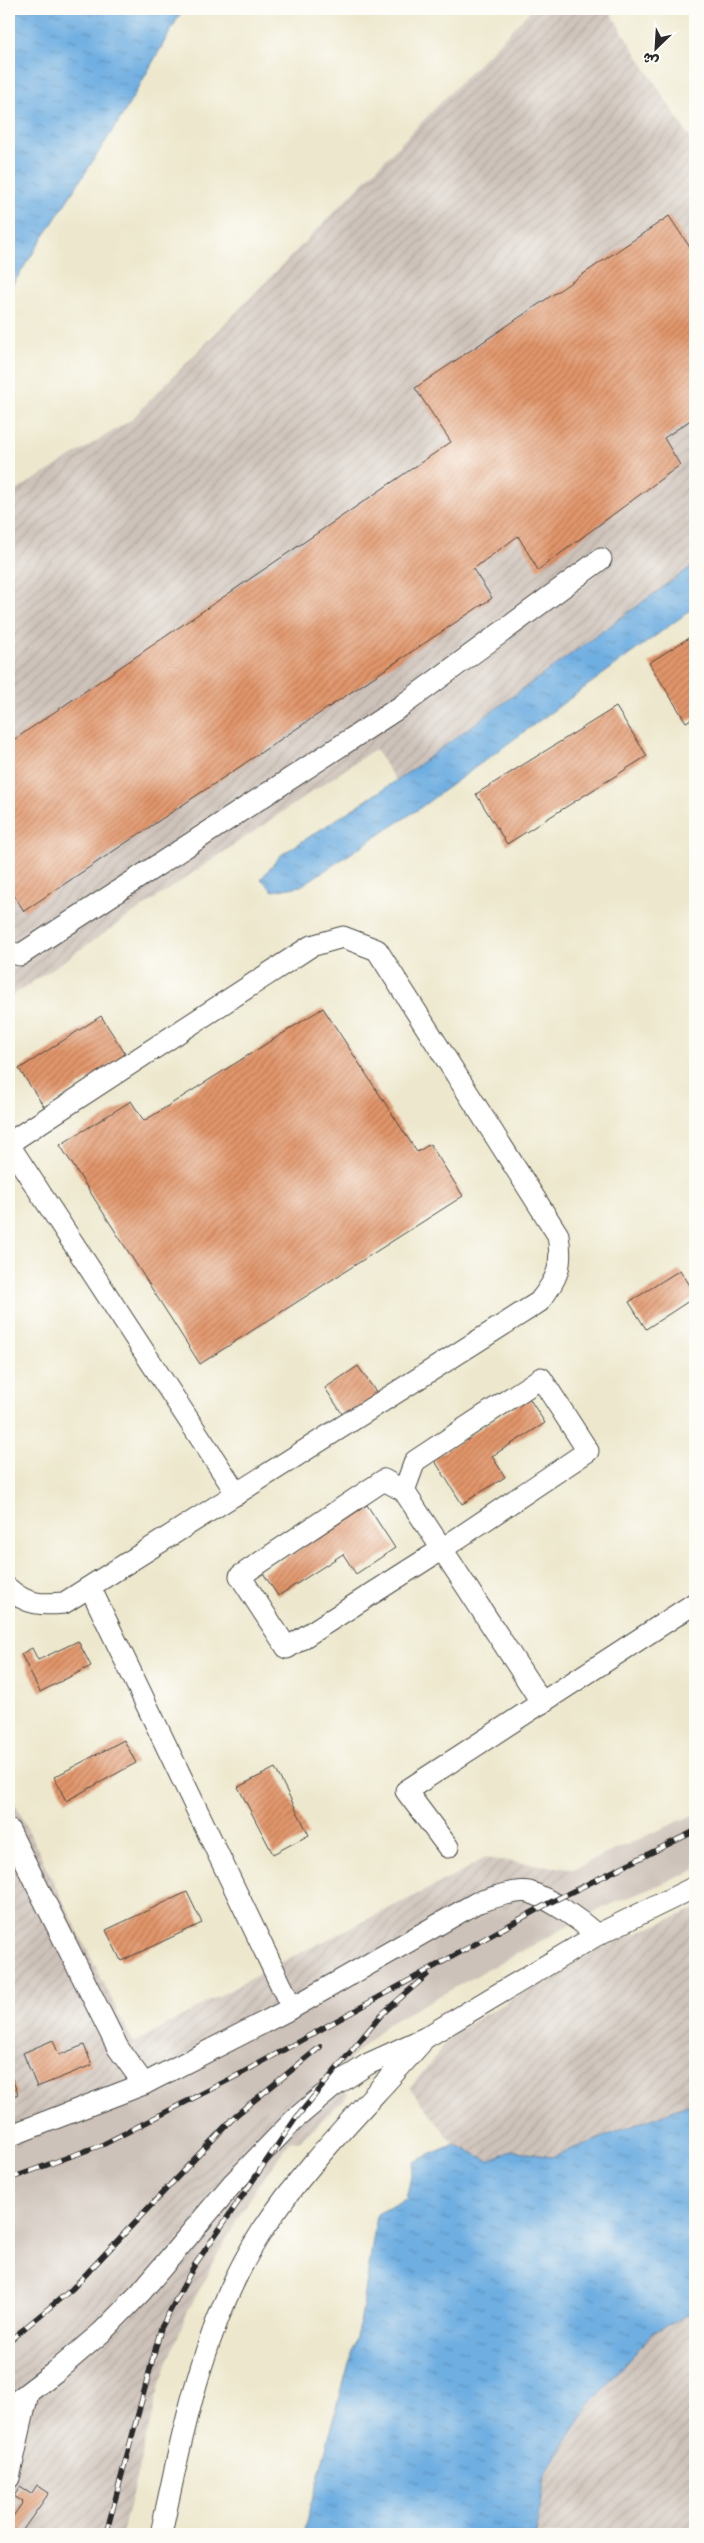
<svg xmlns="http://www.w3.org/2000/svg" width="704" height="2543" viewBox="0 0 704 2543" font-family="Itim,'Playpen Sans Arabic',sans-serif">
  <defs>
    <pattern id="industrial-furrows" width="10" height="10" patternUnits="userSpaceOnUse" patternTransform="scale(1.25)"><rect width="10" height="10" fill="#cdc2b9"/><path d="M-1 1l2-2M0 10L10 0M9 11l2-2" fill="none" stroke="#b0a79f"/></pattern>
    <pattern id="water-ripples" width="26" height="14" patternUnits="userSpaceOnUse" patternTransform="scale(1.25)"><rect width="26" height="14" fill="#6eaee1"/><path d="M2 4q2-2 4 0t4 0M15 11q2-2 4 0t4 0" fill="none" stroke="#5b8eb7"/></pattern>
    <pattern id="building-hatch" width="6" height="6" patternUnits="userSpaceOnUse" patternTransform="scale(1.25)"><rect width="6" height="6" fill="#e2956a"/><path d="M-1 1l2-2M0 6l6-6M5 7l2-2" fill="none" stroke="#b77a57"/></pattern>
  </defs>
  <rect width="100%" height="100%" fill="#fdfcf7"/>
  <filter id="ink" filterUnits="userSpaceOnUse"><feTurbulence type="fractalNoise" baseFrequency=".02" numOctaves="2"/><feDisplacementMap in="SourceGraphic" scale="10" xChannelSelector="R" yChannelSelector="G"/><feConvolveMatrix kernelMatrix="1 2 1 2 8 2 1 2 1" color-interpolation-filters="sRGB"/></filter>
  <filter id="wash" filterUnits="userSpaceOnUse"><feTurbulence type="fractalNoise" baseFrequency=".0096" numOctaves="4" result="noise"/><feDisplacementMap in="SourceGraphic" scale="20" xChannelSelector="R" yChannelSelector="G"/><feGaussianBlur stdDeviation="1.12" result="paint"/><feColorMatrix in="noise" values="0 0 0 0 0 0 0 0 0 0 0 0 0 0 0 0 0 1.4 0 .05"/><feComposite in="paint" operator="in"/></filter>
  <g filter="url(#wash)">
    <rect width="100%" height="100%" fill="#ede8cd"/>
    <g fill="url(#industrial-furrows)">
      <path d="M 532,9 L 608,9 L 695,146 L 695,564 L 396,781 L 375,749 L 9,998 L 9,495 L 131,420 Z"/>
      <path d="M 9,1791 L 133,2043 L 272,1967 L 460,1873 L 484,1858 L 573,1869 L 551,1935 L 387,2024 L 329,2078 L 349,2095 L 301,2140 L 290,2142 L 257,2186 L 219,2252 L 186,2315 L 160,2384 L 122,2534 L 9,2534 Z"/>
      <path d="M 695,1909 L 695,2102 L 551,2157 L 512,2150 L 490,2161 L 454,2144 L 410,2088 L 455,2032 L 600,1948 Z"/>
      <path d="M 695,2311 L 695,2534 L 536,2534 L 544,2476 L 590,2404 L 652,2333 Z"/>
    </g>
    <path fill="#cdc2b9" d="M 695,1814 L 695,1870 L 598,1910 L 387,2024 L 329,2078 L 244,2120 L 80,2298 L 34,2339 L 9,2354 L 9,2149 L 97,2114 L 167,2081 L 479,1916 L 503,1909 L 526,1907 L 573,1869 Z"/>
    <g fill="url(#water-ripples)" stroke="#4c6c86">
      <path d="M 9,9 L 183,9 L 124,113 L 9,290 Z"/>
      <path d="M 695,564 L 695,607 L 417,810 L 301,886 L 273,891 L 261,879 L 281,855 L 396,781 Z"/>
      <path d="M 695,2102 L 695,2311 L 652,2333 L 590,2404 L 544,2476 L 536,2534 L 303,2534 L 361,2318 L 377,2214 L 406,2199 L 414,2162 L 454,2144 L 490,2161 L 512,2150 L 551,2157 Z"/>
    </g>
    <g id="blocks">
      <g fill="url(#building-hatch)">
        <path d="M 669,216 L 695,255 L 695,417 L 664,438 L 680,465 L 538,570 L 518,536 L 473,569 L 492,598 L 24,911 L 9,888 L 9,743 L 451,442 L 415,388 Z"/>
        <path d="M 695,634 L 695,717 L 686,722 L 649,663 Z"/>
        <path d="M 616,707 L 647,756 L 507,844 L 476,794 Z"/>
        <path d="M 323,1008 L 417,1152 L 430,1144 L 463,1196 L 200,1364 L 60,1145 L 131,1101 L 144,1121 Z"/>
        <path d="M 101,1016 L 126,1055 L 45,1108 L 19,1069 Z"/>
        <path d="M 680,1270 L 695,1293 L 695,1297 L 646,1329 L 629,1302 Z"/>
        <path d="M 358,1366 L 378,1395 L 345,1418 L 325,1388 Z"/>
        <path d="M 529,1398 L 545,1423 L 492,1456 L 505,1477 L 462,1504 L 433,1458 Z"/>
        <path d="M 367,1505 L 395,1548 L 356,1574 L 343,1554 L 278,1596 L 263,1573 Z"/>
        <path d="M 78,1641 L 91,1666 L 40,1692 L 21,1654 L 32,1648 L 38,1660 Z"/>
        <path d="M 124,1740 L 136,1763 L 66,1801 L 54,1777 Z"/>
        <path d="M 275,1768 L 309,1835 L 273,1854 L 238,1787 Z"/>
        <path d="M 187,1892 L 202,1923 L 121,1961 L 106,1930 Z"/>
        <path d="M 53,2040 L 59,2055 L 84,2045 L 92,2065 L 37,2087 L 23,2053 Z"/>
        <path d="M 9,2071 L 18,2094 L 9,2098 Z"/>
        <path d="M 37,2485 L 49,2493 L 20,2534 L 9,2534 L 9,2522 L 23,2502 L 14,2496 L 20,2487 L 31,2494 Z"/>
      </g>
    </g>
  </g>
  <g filter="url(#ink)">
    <use href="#blocks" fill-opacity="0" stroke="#484743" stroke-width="1"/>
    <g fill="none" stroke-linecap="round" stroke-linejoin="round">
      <g stroke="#484743" stroke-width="23">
        <g id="minor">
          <path d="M 9,952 L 20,955 L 400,707 L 601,559"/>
          <path d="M 9,1143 L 311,946 L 343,937 L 377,950 L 558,1235 C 563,1266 558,1278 539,1302 L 64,1603 C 42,1605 27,1605 9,1589"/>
          <path d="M 9,1145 L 237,1494"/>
          <path d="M 384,1480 L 404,1491 L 442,1549 L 287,1648 L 240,1576 Z"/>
          <path d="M 404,1491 L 415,1461 L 541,1378 L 588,1451 L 442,1549 L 542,1703"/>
          <path d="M 90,1587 L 292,2008"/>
          <path d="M 9,1830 L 118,2048 L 144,2084"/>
          <path d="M 448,1847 L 406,1791 L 695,1603"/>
          <path d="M 9,2136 L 144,2084 L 292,2008 L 476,1903 C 488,1899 516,1889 529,1892 C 551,1899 580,1920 597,1935"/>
          <path d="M 9,2407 L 55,2372 L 102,2332 L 141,2292 L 233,2183 L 296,2118 L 333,2087 L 368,2064 L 425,2038 L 597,1935 L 695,1887"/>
          <path d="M 9,2478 L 28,2393"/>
          <path d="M 161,2534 C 183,2432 204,2320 262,2231 C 307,2162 367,2105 421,2043"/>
        </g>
      </g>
      <use href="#minor" stroke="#fff" stroke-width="21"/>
      <g stroke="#2b2b2b" stroke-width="5.5">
        <g id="rail">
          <path d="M 9,2179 L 104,2144 L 242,2073 L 549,1903 L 695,1831"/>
          <path d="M 9,2341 L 72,2289 L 235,2116 L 320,2047"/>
          <path d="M 106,2534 L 161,2328 L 194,2266 L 296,2118 L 382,2014 L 427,1975"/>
        </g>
      </g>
      <use href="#rail" stroke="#fdfcf7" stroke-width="4" stroke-dasharray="11" stroke-linecap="butt"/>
    </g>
  </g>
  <rect width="704" height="2543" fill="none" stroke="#fdfcf7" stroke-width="30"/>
  <g transform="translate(656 48) rotate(205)" stroke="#fdfcf7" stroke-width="4" paint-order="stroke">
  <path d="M0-4L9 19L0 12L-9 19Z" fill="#2b2b2b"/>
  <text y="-8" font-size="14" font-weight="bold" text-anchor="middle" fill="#2b2b2b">ش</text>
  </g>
</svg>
